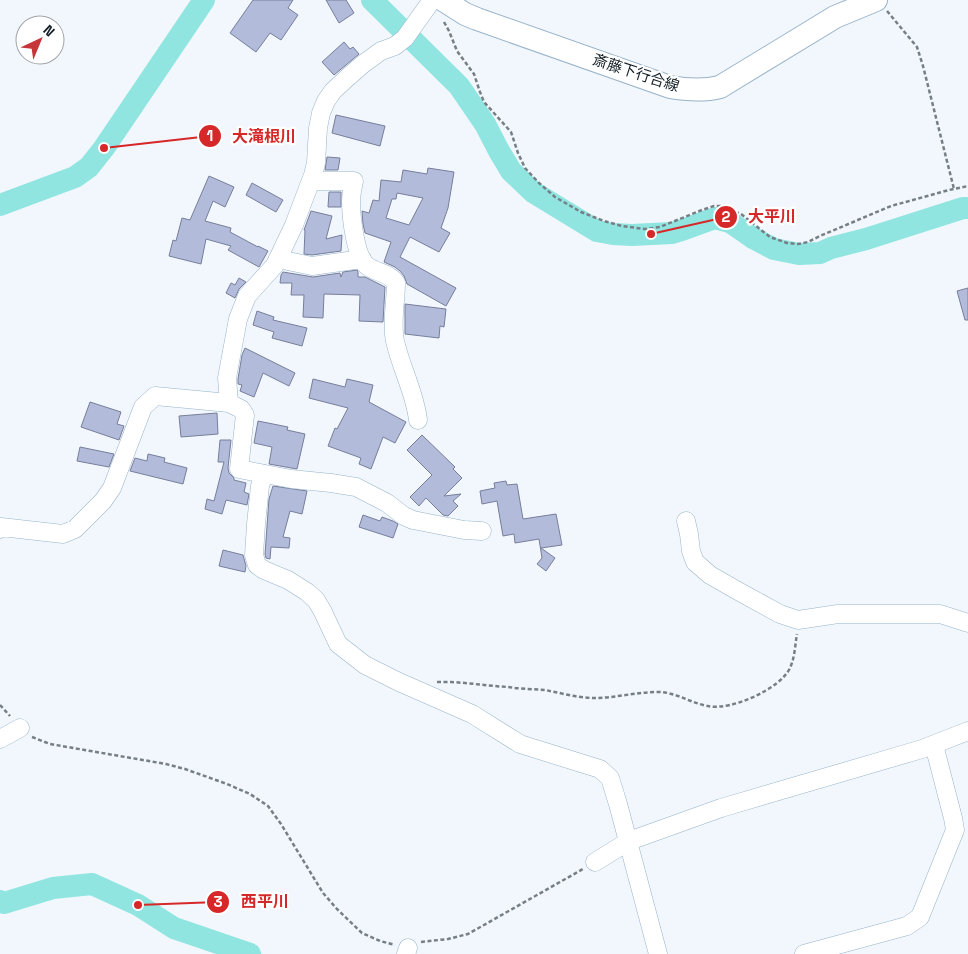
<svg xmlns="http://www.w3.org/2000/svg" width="968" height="954" viewBox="0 0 968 954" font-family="'Space Grotesk','Noto Sans JP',sans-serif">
  <rect width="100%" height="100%" fill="#f1f7fc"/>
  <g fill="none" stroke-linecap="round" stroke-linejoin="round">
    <g stroke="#90e5e0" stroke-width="22">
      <path d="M 372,0 L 459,86 L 485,124 L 499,151 L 511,171 L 533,192 L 597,231 L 613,234 L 632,235 L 672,233 L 682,230 L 715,218 L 730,222 L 753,238 L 774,249 L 799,254 L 820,253 L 831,248 L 866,239 L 963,208 L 968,208"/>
      <path d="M 0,205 L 75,177 L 89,167 L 104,148 L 204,0"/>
      <path d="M 0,901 L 4,903 L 53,888 L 92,884 L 138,905 L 174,928 L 250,954"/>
    </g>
  </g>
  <g fill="#b3bbda" stroke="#767e9b" fill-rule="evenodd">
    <path d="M 253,0 L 293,0 L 288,8 L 298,15 L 281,40 L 270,33 L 256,52 L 230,33 Z"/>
    <path d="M 326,0 L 346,0 L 354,13 L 339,23 Z"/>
    <path d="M 344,42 L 350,49 L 353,47 L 359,54 L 334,75 L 322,62 Z"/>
    <path d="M 336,115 L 385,126 L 380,146 L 332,133 Z"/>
    <path d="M 327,157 L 340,158 L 338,170 L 325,170 Z"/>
    <path d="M 428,168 L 454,172 L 448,208 L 441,228 L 450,233 L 439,252 L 410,237 L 400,257 L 456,288 L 446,306 L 407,284 L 404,276 L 400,271 L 395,267 L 384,262 L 391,242 L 365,233 L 363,224 L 362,211 L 369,213 L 373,200 L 379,201 L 381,180 L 401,182 L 403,170 L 427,174 ZM 397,193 L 423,198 L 409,225 L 386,218 L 392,199 L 396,199 Z"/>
    <path d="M 209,176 L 234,187 L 225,207 L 213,201 L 205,221 L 231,228 L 230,232 L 258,247 L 258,246 L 268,251 L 259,267 L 228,250 L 231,246 L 206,239 L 201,264 L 169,256 L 173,240 L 176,241 L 182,218 L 190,220 Z"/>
    <path d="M 252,183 L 283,200 L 276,212 L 246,195 Z"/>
    <path d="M 329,192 L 341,192 L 341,207 L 328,207 Z"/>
    <path d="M 311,211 L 332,216 L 326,239 L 342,235 L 341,251 L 312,255 L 304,254 L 305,230 L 304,230 Z"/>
    <path d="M 357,270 L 358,272 L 358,277 L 365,277 L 385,287 L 383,322 L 359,321 L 360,295 L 324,294 L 323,318 L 303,317 L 304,295 L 291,295 L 292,283 L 280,283 L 281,275 L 283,272 L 313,277 L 340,273 L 341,277 L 343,272 Z"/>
    <path d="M 239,278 L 246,282 L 239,289 L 235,298 L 226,293 L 231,283 L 235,285 Z"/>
    <path d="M 968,288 L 968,320 L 965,320 L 957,291 Z"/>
    <path d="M 405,304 L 446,309 L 444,327 L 440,326 L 439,338 L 405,334 Z"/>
    <path d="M 257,311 L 274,317 L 273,320 L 307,328 L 302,346 L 272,338 L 274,332 L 253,325 Z"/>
    <path d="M 245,348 L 295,373 L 289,386 L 263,373 L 254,397 L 240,391 L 242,385 L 238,384 L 238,379 L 242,355 Z"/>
    <path d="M 313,379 L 345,387 L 347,379 L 373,385 L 369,402 L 406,422 L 395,443 L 383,437 L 371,469 L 359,464 L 361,458 L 328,446 L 335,428 L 337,429 L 348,408 L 309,398 Z"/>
    <path d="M 90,402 L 121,412 L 117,424 L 124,426 L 119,440 L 81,427 Z"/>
    <path d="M 217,413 L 218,434 L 181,437 L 179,416 Z"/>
    <path d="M 258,421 L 288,427 L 287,430 L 305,434 L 297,469 L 269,464 L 272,447 L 254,443 Z"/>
    <path d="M 422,435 L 455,467 L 453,469 L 462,478 L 444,496 L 461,494 L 453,501 L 458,506 L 448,516 L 443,515 L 426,498 L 419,506 L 410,497 L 432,475 L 407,450 Z"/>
    <path d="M 220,440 L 231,440 L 228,468 L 229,473 L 234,478 L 234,480 L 246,483 L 244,492 L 249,494 L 247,505 L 226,500 L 222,514 L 205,509 L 207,499 L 214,501 L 224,462 L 218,462 Z"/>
    <path d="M 80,447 L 114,454 L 109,467 L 77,461 Z"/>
    <path d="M 148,454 L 165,458 L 164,462 L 187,468 L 183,484 L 130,471 L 135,458 L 147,461 Z"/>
    <path d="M 506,481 L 507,485 L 517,484 L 523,519 L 556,514 L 562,545 L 541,548 L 555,558 L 546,571 L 537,564 L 542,558 L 539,539 L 515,543 L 514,534 L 503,536 L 497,501 L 482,504 L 480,491 L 495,488 L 494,483 Z"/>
    <path d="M 273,486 L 307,491 L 302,514 L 290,511 L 283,537 L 290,538 L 289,548 L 271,547 L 270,559 L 266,558 L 265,554 L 269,499 Z"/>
    <path d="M 363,515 L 380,521 L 382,517 L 393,521 L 398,524 L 393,538 L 359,527 Z"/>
    <path d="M 223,550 L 243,555 L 246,566 L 245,572 L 219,566 Z"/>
  </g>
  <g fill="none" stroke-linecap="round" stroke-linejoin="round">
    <g stroke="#98b3cb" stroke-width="19">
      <g id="minor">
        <path d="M 311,181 L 354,181 C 353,187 351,194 351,201 C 351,216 355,255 366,265 C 375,273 389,272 396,283 C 396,302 391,323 395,341 C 401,368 415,393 418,420"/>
        <path d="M 278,259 L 312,266 L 362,259"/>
        <path d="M 229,403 L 227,378 L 238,319 L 247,296 L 275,265 L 294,225 L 313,175 L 316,163 L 318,128 L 321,113 L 326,101 L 333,91 L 347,78 L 363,64 L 381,51 L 395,46 L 405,38 L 432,0"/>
        <path d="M 264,474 L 260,486 L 256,524 L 254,555 L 257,565 L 264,570 L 288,580 L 307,592 L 316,600 L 323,612 L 338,644 L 365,665 L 399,682 L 472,714 L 520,744 L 600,769 L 610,778 L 618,804 L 658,954"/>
        <path d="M 686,521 L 689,534 L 691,551 L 695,562 L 710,575 L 738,591 L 780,614 L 798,620 L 838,614 L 940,614 L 968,623"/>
        <path d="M 0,529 L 1,527 L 63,534 L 75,529 L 103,501 L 112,488 L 143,407 L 155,396 L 229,403 L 241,409 L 245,415 L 239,469 L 291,479 L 331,483 L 356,487 L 387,503 L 404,516 L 413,520 L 464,530 L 482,531"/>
        <path d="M 0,739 L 20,728"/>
        <path d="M 595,862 L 629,841 L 721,808 L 922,749 L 968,731"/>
        <path d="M 406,954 L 408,948"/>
        <path d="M 804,954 L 907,926 L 920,917 L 955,830 L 953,818 L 934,745"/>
      </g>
    </g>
    <g stroke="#98b3cb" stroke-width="24">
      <path id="major" d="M 443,0 L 465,14 L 477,19 L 670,87 C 687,90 704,91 720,87 L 835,17 L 876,0"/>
    </g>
    <g stroke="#777f86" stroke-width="2.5" stroke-dasharray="4 2.5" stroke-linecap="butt">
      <path d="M 887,11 L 917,47 L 923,66 L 954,189"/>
      <path d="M 444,22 L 449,31 L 457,51 L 474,74 L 480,92 L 484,102 L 511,132 L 518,153 L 525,168 L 539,183 L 555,197 L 581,212 L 604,221 L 622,226 L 645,229 L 660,227 L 702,210 L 714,206 L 723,206 L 741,214 L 770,237 L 787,243 L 798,244 L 808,242 L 820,236 L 891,206 L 949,190 L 968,186"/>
      <path d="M 437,682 L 451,682 C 470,683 489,686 508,687 C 520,689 533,689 545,690 C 561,693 578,698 594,698 C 615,698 636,692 658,692 C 676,692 690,703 708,706 C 731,711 780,689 790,668 C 795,657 795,645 797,634"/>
      <path d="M 0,705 L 10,716"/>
      <path d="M 32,737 L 50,744 L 166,764 L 185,769 L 227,784 L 250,794 L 268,806 L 281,824 L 323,893 L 337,909 L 362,933 L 380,941 L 395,945"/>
      <path d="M 421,942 L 448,939 L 468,934 L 583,869"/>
    </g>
    <use href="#minor" stroke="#fff" stroke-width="18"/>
    <use href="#major" stroke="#fff" stroke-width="22"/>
  </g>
  <g text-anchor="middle" stroke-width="4.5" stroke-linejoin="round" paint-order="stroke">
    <g font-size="15" fill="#131d26" stroke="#fff">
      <text transform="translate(636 73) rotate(18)" y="5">斎藤下行合線</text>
    </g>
  </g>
  <path fill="none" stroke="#d62828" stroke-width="2" d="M104 148L210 136M651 234L726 217M138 905L218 902"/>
  <g fill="#d62828" stroke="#fff" stroke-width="2">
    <circle cx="104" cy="148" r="5"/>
    <circle cx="651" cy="234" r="5"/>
    <circle cx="138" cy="905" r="5"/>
    <circle cx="210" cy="136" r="12"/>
    <circle cx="726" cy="217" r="12"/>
    <circle cx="218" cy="902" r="12"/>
  </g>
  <g font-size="15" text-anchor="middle" font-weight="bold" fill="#fff">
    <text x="210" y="141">1</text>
    <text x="726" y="222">2</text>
    <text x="218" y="907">3</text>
  </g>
  <g font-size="16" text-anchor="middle" font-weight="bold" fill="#d62828" stroke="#fff" stroke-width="4.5" stroke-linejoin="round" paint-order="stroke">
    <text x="264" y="142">大滝根川</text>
    <text x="772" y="222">大平川</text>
    <text x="265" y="907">西平川</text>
  </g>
  <g transform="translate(40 40) rotate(44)"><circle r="24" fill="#ffffff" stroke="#a1a5a8"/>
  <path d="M0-4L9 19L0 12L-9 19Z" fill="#c5353a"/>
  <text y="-8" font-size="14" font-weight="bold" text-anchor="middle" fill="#131d26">N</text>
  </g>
</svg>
